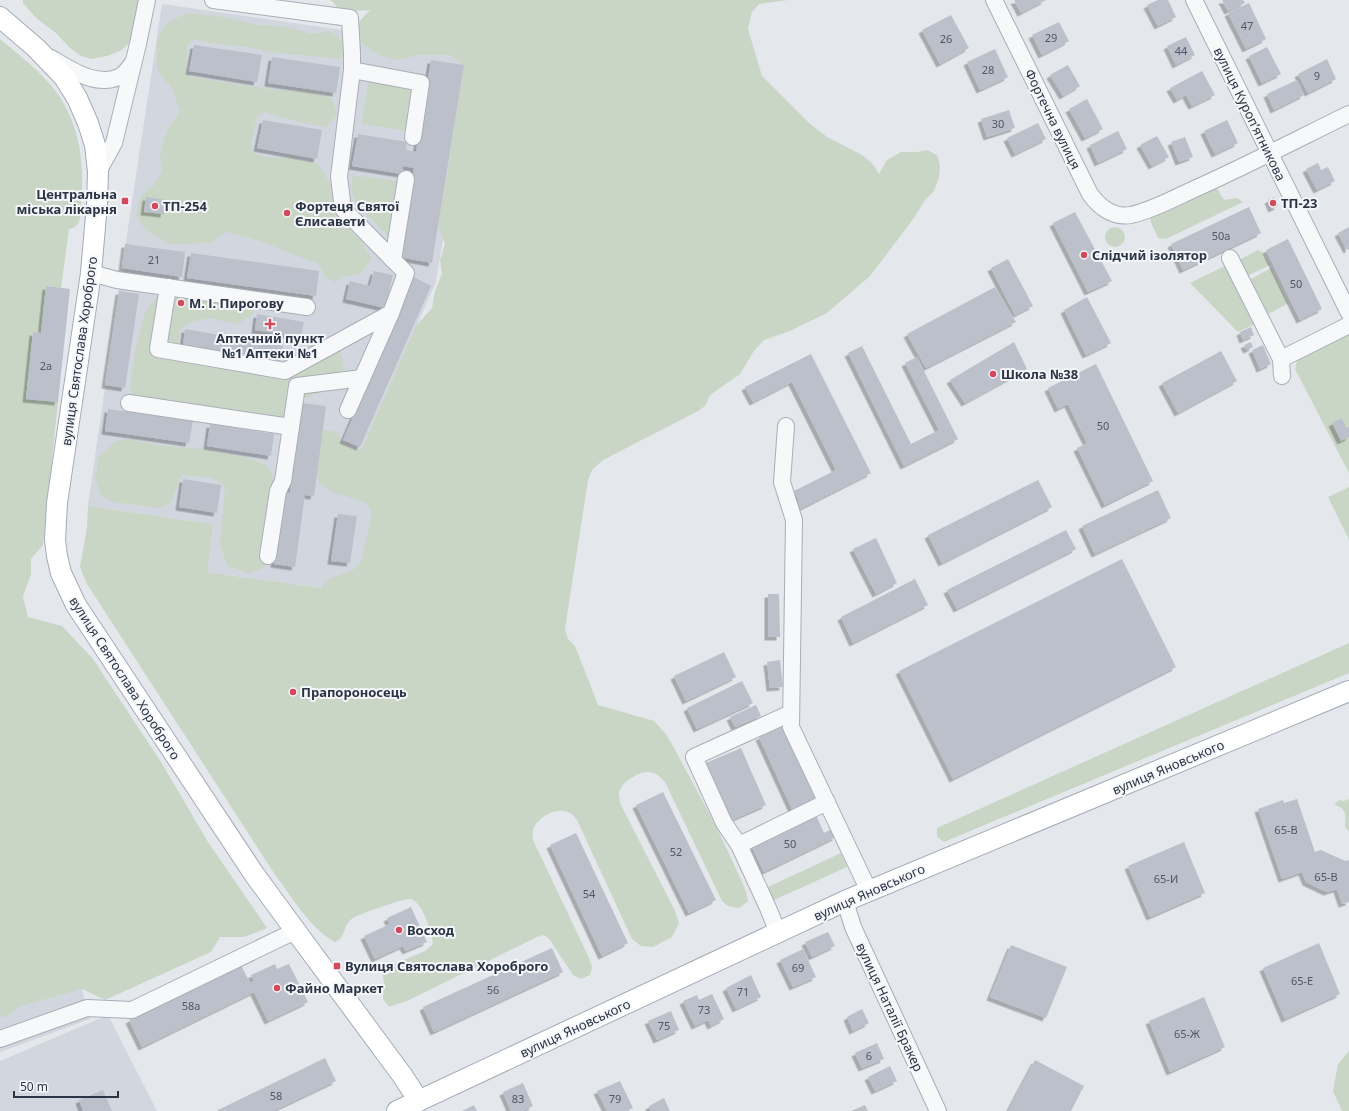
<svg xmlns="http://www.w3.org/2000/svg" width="1349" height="1111" viewBox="0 0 1349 1111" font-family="'Noto Sans',sans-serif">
  <defs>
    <filter id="shadow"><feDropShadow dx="-3.5" dy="3.5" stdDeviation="0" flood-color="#0004"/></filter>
  </defs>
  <rect width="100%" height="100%" fill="#e4e7ec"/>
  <g fill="#d2d6de">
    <path d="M 162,4 L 474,49 L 436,282 L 362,448 L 386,517 L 375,595 L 206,572 L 213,524 L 88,506 L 122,268 Z"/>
    <path d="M 79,979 L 90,1019 L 0,1052 L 0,1007 Z"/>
    <path d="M 108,1015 L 157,1111 L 0,1111 L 0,1061 Z"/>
  </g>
  <g fill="#c9d6c5">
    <path d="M 23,0 L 152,0 L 132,41 L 120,51 L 107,56 L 91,59 L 81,56 L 70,48 L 56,33 L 36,18 L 23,3 Z"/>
    <path d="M 330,0 L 788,0 L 759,4 L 752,12 L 748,29 L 762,76 L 809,123 L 827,137 L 862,155 L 872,163 L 879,174 L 887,160 L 901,152 L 918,152 L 927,150 L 937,155 L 940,165 L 939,177 L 934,191 L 925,200 L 914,218 L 870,276 L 827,313 L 790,331 L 764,340 L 754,351 L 740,374 L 710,395 L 705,406 L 698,411 L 603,460 L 592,470 L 588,480 L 565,629 L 568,639 L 575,646 L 598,705 L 654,721 L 665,733 L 673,746 C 694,786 717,825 735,867 C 740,878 746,888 748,901 L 739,908 L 728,906 L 722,901 L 665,782 C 661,778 656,772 649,772 C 639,771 621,782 619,793 C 619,796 620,800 620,803 L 674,909 L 679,923 L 672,937 L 653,947 L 641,946 L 632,939 L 577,820 C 575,818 573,814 570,813 C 557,806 537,817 533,830 C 532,833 533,837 533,840 L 589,958 L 592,967 L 590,975 L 581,979 L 573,975 L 550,940 L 544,935 L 537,937 L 409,1000 L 389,1007 L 383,999 L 384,983 L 382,969 L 425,951 L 433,944 C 432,933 423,903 411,899 C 404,898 360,914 353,918 C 346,922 345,930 342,936 C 341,939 338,941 335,942 C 311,930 288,892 272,870 L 87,584 L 80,567 L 87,527 L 88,506 L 213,524 L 207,572 L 321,588 L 329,579 L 353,570 L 361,562 L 371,521 L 371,510 L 365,502 L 332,492 L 320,485 L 317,476 L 317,456 L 319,439 L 324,430 L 333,431 L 339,434 C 342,446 349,452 362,448 L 416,326 L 432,308 L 435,291 L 442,274 L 440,260 L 445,244 L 438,225 L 447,176 L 463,71 L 460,62 L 451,55 L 420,55 L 396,60 L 379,55 L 364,45 L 358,35 L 355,26 L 370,10 L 340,12 L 334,3 Z"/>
    <path d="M 187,13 L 223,17 L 252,24 L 291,28 L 312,34 L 330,31 L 345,44 L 346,52 L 340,59 L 270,52 L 247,47 L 210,43 L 194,39 L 187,45 L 186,70 L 190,77 L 270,89 L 309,92 L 332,99 L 337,115 L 326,127 L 300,122 L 264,112 L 257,117 L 251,145 L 253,152 L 264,157 L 290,158 L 318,164 L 330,183 L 335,215 L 360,240 L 372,259 L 359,275 L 344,276 L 335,282 L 325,277 L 319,264 C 288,253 258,238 226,232 L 210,243 L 171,244 L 145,230 L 136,214 L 141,196 L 154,185 L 162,171 L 160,157 L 167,130 L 180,111 L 172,89 L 157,69 L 157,39 L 168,22 Z"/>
    <path d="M 0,39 C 18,54 39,70 54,89 C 80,122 85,164 81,205 C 80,215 82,227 69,229 L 61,288 L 46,286 L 41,333 L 33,332 L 26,398 L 58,402 L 43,545 L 31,559 L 31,574 L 23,597 L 28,617 L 62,626 L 93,659 L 161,762 L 208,842 L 267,928 L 244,937 L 220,937 L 211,952 L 105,1000 L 82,989 L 20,1006 L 5,1018 L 0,1016 Z"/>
    <path d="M 368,82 L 415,89 L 408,131 L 362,124 Z"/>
    <path d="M 353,175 L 400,182 L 390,239 L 357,203 C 351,194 351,186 353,175 Z"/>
    <path d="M 1215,185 L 1224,200 L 1237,198 L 1243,202 L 1166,239 L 1158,238 L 1150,220 L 1155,211 Z"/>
    <circle cx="1115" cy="237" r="10"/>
    <path d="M 1258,250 L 1263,253 L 1270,265 L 1245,277 L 1239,260 Z"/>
    <path d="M 1225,266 L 1259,322 L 1238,332 L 1190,283 Z"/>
    <path d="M 1271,268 L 1288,303 L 1265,316 L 1247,281 Z"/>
    <path d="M 186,284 L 256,306 L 251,316 L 237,324 L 208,318 L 188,323 L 179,332 L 179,348 L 290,364 C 311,340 311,343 340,348 L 344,369 L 322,392 L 299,400 L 296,419 L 273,429 L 134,398 L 130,389 L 135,353 L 145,312 L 159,294 Z"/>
    <path d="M 1348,332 L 1349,335 L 1349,473 L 1295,369 L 1298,358 Z"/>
    <path d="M 127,439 L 164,446 L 203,449 L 245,457 L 266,465 L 277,483 L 274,545 L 263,568 L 249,573 L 228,566 L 220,545 L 225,487 C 217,475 196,477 182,475 L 170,503 L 159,508 L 114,502 L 101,496 L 96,481 L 98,458 L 114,442 Z"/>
    <path d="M 1349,487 L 1349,540 L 1328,497 Z"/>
    <path d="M 1349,643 L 1349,673 L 944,842 L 937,837 L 937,828 Z"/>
    <path d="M 1349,799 L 1349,831 L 1345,827 C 1346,816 1347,809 1335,805 L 1335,804 L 1339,800 L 1344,801 Z"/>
    <path d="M 841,853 L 847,867 L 772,901 L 766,888 Z"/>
    <path d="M 1349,1051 L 1349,1111 L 1342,1111 L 1333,1091 L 1338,1064 Z"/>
  </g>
  <g fill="#bbc0ca" filter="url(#shadow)">
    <path d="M 1014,0 L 1046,0 L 1021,13 Z"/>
    <path d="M 1158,0 L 1168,0 L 1176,17 L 1158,26 L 1147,5 Z"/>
    <path d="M 1222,0 L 1243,0 L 1245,3 L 1228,11 Z"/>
    <path d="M 1249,3 L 1266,39 L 1246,49 L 1228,13 Z"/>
    <path d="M 951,15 L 969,48 L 940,64 L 922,30 Z"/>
    <path d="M 1059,22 L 1069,41 L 1042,55 L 1032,35 Z"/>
    <path d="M 1186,37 L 1195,55 L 1176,65 L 1167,46 Z"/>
    <path d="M 194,45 L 262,55 L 257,82 L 189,71 Z"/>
    <path d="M 1267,47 L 1281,74 L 1262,83 L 1249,56 Z"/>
    <path d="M 995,49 L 1008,77 L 980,90 L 967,62 Z"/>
    <path d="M 272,57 L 340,67 L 336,93 L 268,83 Z"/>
    <path d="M 1327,59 L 1336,79 L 1308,93 L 1298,74 Z"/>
    <path d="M 431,60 L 464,65 L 432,263 L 399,257 L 414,168 L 403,166 L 402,174 L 352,166 L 358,134 L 407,142 L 406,150 L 416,152 Z"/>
    <path d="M 1068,65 L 1080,86 L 1063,96 L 1050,75 Z"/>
    <path d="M 1202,71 L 1215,95 L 1192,106 L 1186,95 L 1177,100 L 1170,88 Z"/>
    <path d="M 1297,80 L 1304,95 L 1274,110 L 1267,94 Z"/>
    <path d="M 1087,99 L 1103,129 L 1085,138 L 1069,109 Z"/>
    <path d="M 1009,110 L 1015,128 L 987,137 L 981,119 Z"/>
    <path d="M 263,120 L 322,130 L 317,159 L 257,148 Z"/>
    <path d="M 1227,120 L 1238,143 L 1215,154 L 1204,131 Z"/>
    <path d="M 1038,123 L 1046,139 L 1015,154 L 1007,138 Z"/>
    <path d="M 1118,131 L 1127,149 L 1098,163 L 1090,145 Z"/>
    <path d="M 1157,136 L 1169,157 L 1152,166 L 1140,145 Z"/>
    <path d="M 1185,137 L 1193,157 L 1179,162 L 1171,142 Z"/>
    <path d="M 1318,163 L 1321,170 L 1328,167 L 1335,181 L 1317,190 L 1306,169 Z"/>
    <path d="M 146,197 L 166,200 L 164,214 L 144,212 Z"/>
    <path d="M 1274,197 L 1278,206 L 1272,209 L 1268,200 Z"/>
    <path d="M 1249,207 L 1261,233 L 1183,270 L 1171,244 Z"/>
    <path d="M 1075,212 L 1112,281 L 1088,292 L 1053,223 Z"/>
    <path d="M 1349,227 L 1349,249 L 1347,250 L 1338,233 Z"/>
    <path d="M 1288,239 L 1322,309 L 1300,320 L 1266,250 Z"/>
    <path d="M 125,244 L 185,252 L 182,277 L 122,268 Z"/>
    <path d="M 191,253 L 319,271 L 316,296 L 187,278 Z"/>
    <path d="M 1008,259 L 1033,306 L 1015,315 L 991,268 Z"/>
    <path d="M 374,271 L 393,275 L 385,308 L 346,299 L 350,281 L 370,286 Z"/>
    <path d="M 414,277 L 431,286 L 360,447 L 343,440 Z"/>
    <path d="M 46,286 L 70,289 L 58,402 L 26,399 L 33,332 L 41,333 Z"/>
    <path d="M 995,287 L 1016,322 L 926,368 L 907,334 Z"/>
    <path d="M 119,291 L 139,294 L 125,388 L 105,385 Z"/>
    <path d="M 1087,297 L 1111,343 L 1086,355 L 1064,310 Z"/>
    <path d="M 257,314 L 304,322 L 301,337 L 255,330 Z"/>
    <path d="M 1251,327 L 1254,335 L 1243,340 L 1240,332 Z"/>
    <path d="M 185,329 L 283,346 L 280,363 L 183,346 Z"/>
    <path d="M 1014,342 L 1027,369 L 965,403 L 950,380 Z"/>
    <path d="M 1251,342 L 1253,347 L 1247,350 L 1244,345 Z"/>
    <path d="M 1263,345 L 1271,364 L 1260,369 L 1252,350 Z"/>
    <path d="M 862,346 L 911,444 L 939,430 L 905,363 L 917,357 L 958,439 L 904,466 L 848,353 Z"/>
    <path d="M 1221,351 L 1237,381 L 1178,413 L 1162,383 Z"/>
    <path d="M 811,354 L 871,473 L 798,510 L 795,504 L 799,501 L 794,491 L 836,470 L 792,382 L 753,402 L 745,387 Z"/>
    <path d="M 1096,364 L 1153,481 L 1105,505 L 1077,448 L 1087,443 L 1068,404 L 1058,409 L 1048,388 Z"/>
    <path d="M 302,403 L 326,406 L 314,496 L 305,495 L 295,567 L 274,564 L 284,492 L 290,493 Z"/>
    <path d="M 108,409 L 193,421 L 189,443 L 105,431 Z"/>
    <path d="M 1342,418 L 1346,428 L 1349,427 L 1349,437 L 1341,441 L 1332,423 Z"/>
    <path d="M 210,424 L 274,434 L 271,456 L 207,446 Z"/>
    <path d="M 183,479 L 221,485 L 217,513 L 179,507 Z"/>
    <path d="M 1038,480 L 1052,507 L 942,563 L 928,535 Z"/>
    <path d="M 1158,490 L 1171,518 L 1095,554 L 1082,526 Z"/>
    <path d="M 338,514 L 357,516 L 350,563 L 331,561 Z"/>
    <path d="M 1066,530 L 1076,549 L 957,609 L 947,590 Z"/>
    <path d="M 876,538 L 897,583 L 876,594 L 853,549 Z"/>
    <path d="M 1122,559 L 1176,667 L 953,779 L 899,671 Z"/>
    <path d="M 915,579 L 928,605 L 853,643 L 841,617 Z"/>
    <path d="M 768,594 L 779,594 L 780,637 L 768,637 Z"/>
    <path d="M 724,652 L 736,677 L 686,701 L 674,676 Z"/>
    <path d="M 780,660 L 783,687 L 770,688 L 767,662 Z"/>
    <path d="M 742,681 L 753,703 L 697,729 L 687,708 Z"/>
    <path d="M 756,705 L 761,716 L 735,727 L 730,717 Z"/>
    <path d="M 782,727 L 815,798 L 792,809 L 759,737 Z"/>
    <path d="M 741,748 L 766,805 L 732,820 L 706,763 Z"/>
    <path d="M 663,792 L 716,900 L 689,913 L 636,805 Z"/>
    <path d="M 1297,799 L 1315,852 L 1321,850 L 1345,861 L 1349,860 L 1349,902 L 1342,904 L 1337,889 L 1327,892 L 1306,882 L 1302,872 L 1282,879 L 1258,809 L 1283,800 L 1284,803 Z"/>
    <path d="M 816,815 L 824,833 L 832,829 L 836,837 L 764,872 L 752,847 Z"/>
    <path d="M 576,833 L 628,943 L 602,956 L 550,845 Z"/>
    <path d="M 1184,842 L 1205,893 L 1150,917 L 1128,866 Z"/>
    <path d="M 411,907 L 427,942 L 406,951 L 403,946 L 375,959 L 364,936 L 390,924 L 387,918 Z"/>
    <path d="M 828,932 L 835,946 L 812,957 L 805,942 Z"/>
    <path d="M 1319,943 L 1340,994 L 1285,1019 L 1263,968 Z"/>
    <path d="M 1011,945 L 1067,967 L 1046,1018 L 990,997 Z"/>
    <path d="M 552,948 L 563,972 L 434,1032 L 423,1007 Z"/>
    <path d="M 803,949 L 816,977 L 793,987 L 780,960 Z"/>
    <path d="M 275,964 L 277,969 L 289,964 L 308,1002 L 268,1021 L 254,992 L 142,1047 L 129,1020 L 241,965 L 250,983 L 254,981 L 251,975 Z"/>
    <path d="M 751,975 L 761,997 L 736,1009 L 726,988 Z"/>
    <path d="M 712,994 L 724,1019 L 711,1026 L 708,1020 L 695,1026 L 683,1001 L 697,995 L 699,1000 Z"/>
    <path d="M 1204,997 L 1225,1047 L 1170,1072 L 1149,1021 Z"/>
    <path d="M 862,1009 L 869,1023 L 853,1031 L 847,1017 Z"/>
    <path d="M 671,1011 L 679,1030 L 657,1040 L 648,1021 Z"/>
    <path d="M 877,1043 L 884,1059 L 862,1068 L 855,1053 Z"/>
    <path d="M 325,1058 L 336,1081 L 273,1111 L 216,1111 Z"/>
    <path d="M 1035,1060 L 1084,1086 L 1071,1111 L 1008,1111 Z"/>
    <path d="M 890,1066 L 897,1081 L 875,1091 L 868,1077 Z"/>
    <path d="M 620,1081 L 633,1108 L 626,1111 L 607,1111 L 597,1091 Z"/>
    <path d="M 523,1083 L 533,1106 L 522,1111 L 511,1111 L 503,1092 Z"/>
    <path d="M 103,1090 L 112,1111 L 83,1111 L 79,1100 Z"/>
    <path d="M 664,1098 L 670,1111 L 651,1111 L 649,1106 Z"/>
    <path d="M 474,1105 L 477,1111 L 462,1111 Z"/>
    <path d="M 865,1105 L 868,1111 L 851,1111 Z"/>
  </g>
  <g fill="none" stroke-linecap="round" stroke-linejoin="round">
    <g stroke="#a9aeb7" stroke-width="18">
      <g id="minor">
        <path d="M 994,0 L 1090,194 C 1100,208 1114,218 1131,215 C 1150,211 1173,199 1190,191 C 1244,167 1296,140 1349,114"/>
        <path d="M 1194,0 L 1349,313"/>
        <path d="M 51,58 C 71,70 96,87 119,77 C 124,75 129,68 132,64"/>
        <path d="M 352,70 L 421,83 L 413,137"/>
        <path d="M 98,172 L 114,143 L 138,44 L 147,0"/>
        <path d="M 1230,258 L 1281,359 L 1282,376"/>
        <path d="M 393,260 L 406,179"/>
        <path d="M 91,273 L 117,280 L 307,307"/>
        <path d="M 168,287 L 158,349 L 285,371 L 391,313 L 406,273 L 343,209 L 339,177 L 352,70 L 352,53 L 350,18 L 213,0"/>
        <path d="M 1281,359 L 1349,325"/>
        <path d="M 129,403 L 291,427"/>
        <path d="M 348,410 L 391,313"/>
        <path d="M 786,426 L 782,482 L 794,520 L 791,727 L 869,891"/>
        <path d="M 268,556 L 278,491 L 283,481 L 297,386 L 362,378"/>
        <path d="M 739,845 L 827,802"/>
        <path d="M 845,901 L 853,927 L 938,1111"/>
        <path d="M 778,933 L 768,908 L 739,845 L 724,823 L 694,757 L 791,713"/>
        <path d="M 0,1039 L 87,1008 L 132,1010 L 295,931"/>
      </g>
    </g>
    <g stroke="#a3abb8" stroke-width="22">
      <g id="major">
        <path d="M 0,17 L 36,48 L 64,77 L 77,98 L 88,123 L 95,145 L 98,172 L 97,204 L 91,273 L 57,503 L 55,540 L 57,556 L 61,573 L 76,605 L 254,874 L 306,945 L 402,1075 L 419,1101"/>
        <path d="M 397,1111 L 845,901 L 1349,691"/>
      </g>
    </g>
    <use href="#minor" stroke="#f7f8fa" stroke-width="16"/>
    <use href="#major" stroke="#fff" stroke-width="20"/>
  </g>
  <g fill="#d1495b" stroke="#f4f6f9" stroke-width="1.5">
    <rect x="121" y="197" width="8" height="8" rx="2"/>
    <circle cx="1273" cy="203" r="4"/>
    <circle cx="155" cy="206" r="4"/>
    <circle cx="287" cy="213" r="4"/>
    <circle cx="1084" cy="255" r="4"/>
    <circle cx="181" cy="303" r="4"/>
    <path d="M268 318h4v4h4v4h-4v4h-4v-4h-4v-4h4z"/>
    <circle cx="993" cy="374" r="4"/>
    <circle cx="293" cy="692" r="4"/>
    <circle cx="399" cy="930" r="4"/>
    <rect x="333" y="962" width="8" height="8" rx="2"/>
    <circle cx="277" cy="988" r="4"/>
  </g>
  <g text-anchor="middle" stroke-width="4" stroke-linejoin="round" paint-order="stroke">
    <g font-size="11" fill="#4f5766">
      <text x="1247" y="30">47</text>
      <text x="1051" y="42">29</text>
      <text x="946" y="43">26</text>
      <text x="1181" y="55">44</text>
      <text x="988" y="74">28</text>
      <text x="1317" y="80">9</text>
      <text x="998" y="128">30</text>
      <text x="1221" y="240">50а</text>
      <text x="154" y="264">21</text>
      <text x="1296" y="288">50</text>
      <text x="46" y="370">2а</text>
      <text x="1103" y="430">50</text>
      <text x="1286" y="834">65-В</text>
      <text x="790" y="848">50</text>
      <text x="676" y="856">52</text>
      <text x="1326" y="881">65-В</text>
      <text x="1166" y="883">65-И</text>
      <text x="589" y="898">54</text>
      <text x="798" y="972">69</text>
      <text x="1302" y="985">65-Е</text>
      <text x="493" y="994">56</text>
      <text x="743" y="996">71</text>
      <text x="191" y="1010">58а</text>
      <text x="704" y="1014">73</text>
      <text x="664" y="1030">75</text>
      <text x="1187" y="1038">65-Ж</text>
      <text x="869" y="1060">6</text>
      <text x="276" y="1100">58</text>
      <text x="518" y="1103">83</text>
      <text x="615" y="1103">79</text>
    </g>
    <g font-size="13" fill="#2b3445" stroke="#f4f6f9">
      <text transform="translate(1250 114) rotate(64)" y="5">вулиця Куропʼятникова</text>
      <text transform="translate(1053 119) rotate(64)" y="5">Фортечна вулиця</text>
      <text transform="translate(79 351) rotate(-82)" y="5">вулиця Святослава Хороброго</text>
      <text transform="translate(125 678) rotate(57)" y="5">вулиця Святослава Хороброго</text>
      <text transform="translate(1168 767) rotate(-23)" y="5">вулиця Яновського</text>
      <text transform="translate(869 892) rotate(-24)" y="5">вулиця Яновського</text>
      <text transform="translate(890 1007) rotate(65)" y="5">вулиця Наталії Бракер</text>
      <text transform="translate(575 1028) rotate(-25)" y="5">вулиця Яновського</text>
    </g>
    <g font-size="13" font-weight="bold" fill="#2b3445" stroke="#f4f6f9" text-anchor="start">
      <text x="117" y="199" text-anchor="end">Центральна<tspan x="117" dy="15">міська лікарня</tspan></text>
      <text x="1281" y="208">ТП-23</text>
      <text x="163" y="211">ТП-254</text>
      <text x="295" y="211">Фортеця Святої<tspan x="295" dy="15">Єлисавети</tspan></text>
      <text x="1092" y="260">Слідчий ізолятор</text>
      <text x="189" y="308">М. І. Пирогову</text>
      <text x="270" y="343" text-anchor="middle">Аптечний пункт<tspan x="270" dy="15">№1 Аптеки №1</tspan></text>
      <text x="1001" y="379">Школа №38</text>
      <text x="301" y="697">Прапороносець</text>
      <text x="407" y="935">Восход</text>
      <text x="345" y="971">Вулиця Святослава Хороброго</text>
      <text x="285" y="993">Файно Маркет</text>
    </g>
  </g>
  <path d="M14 1091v6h104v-6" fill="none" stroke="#2b3445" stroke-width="2"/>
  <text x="20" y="1091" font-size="12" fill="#2b3445" stroke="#f4f6f9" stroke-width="3" paint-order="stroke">50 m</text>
</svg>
